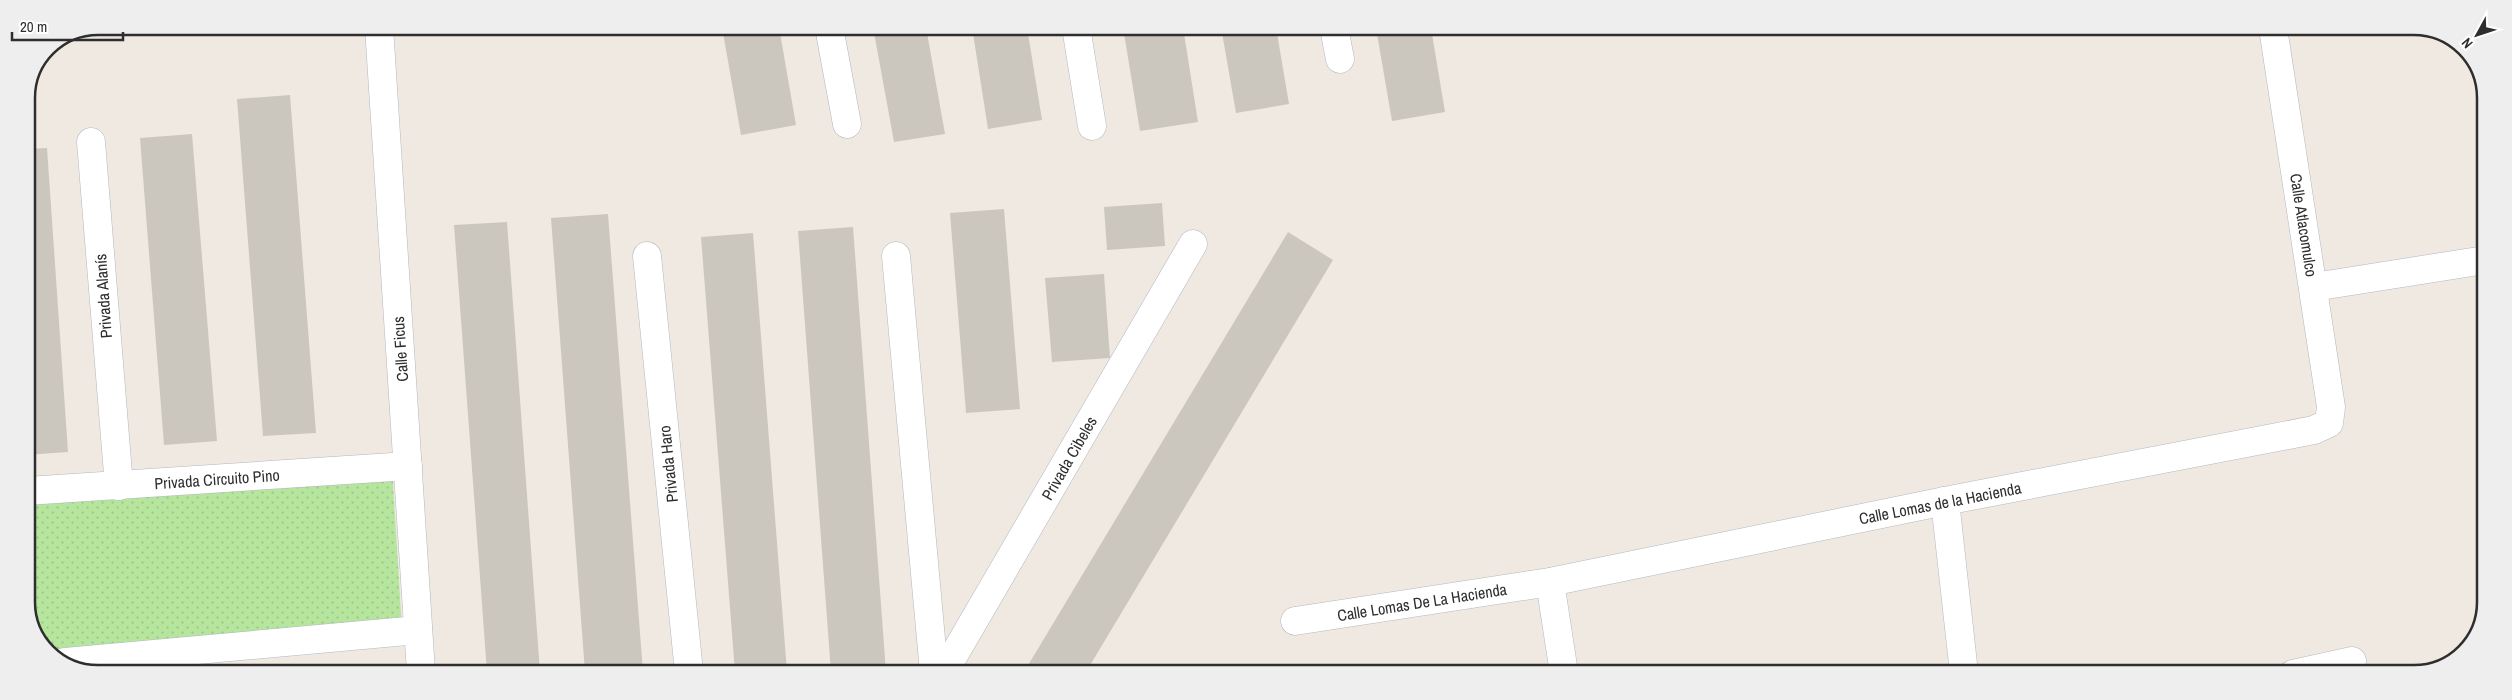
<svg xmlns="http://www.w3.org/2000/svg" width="2512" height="700" viewBox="0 0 2512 700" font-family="'Archivo Narrow',sans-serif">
  <defs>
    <pattern id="park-dots" width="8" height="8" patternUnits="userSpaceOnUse" patternTransform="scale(1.25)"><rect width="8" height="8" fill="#b6e59e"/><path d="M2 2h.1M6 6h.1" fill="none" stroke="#9dc588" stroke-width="1.8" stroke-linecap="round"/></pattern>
  </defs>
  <rect width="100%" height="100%" fill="#efe9e1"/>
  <path fill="url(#park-dots)" d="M 392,468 L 402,630 L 63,661 L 44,649 L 26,607 L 26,492 Z"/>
  <g fill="#cbc7bf">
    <path d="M 722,27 L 779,27 L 796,125 L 741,135 Z"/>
    <path d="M 873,27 L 926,27 L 945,134 L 894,142 Z"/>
    <path d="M 972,27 L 1027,27 L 1042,120 L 988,129 Z"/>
    <path d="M 1123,27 L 1183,27 L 1198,122 L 1140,131 Z"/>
    <path d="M 1221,27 L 1276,27 L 1289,104 L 1236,113 Z"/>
    <path d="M 1376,28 L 1431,28 L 1445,112 L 1392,121 Z"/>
    <path d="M 290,95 L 316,433 L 263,436 L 237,99 Z"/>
    <path d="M 192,134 L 217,441 L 164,445 L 140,138 Z"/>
    <path d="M 47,148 L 68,452 L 26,455 L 26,149 Z"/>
    <path d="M 1162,203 L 1165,246 L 1107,250 L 1104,207 Z"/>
    <path d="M 1004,209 L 1020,409 L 966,413 L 950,213 Z"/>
    <path d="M 608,214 L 643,672 L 585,672 L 551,218 Z"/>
    <path d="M 507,222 L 540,672 L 487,672 L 454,225 Z"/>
    <path d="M 853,227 L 886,672 L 831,672 L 798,231 Z"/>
    <path d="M 1288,232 L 1333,260 L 1086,672 L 1024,672 Z"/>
    <path d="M 753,233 L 787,672 L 735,672 L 701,237 Z"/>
    <path d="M 1104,274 L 1110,358 L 1052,362 L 1045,278 Z"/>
  </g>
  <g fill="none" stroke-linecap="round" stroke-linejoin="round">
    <g stroke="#b4b7c1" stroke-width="29">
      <g id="minor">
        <path d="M 379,27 L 421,672"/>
        <path d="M 829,27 L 847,124"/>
        <path d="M 1076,27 L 1092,126"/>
        <path d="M 1334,28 L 1340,59"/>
        <path d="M 91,142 L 119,486"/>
        <path d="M 647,256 L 689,672"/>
        <path d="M 896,256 L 934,672"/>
        <path d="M 2314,287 L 2485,260"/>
        <path d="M 26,491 L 408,466"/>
        <path d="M 1945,501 L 1964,673"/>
        <path d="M 1550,582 L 1564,673"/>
        <path d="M 1295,621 L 1550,582 L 1945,501 L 2314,430 L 2329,423 L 2331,407 L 2273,28"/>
        <path d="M 65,662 L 418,630"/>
        <path d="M 944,672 L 1193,244"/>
        <path d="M 2293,674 L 2352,661"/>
      </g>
    </g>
    <use href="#minor" stroke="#fff" stroke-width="28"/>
  </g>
  <g text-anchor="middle" stroke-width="4.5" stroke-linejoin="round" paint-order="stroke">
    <g font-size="16" fill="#2e2e2e" stroke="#fff">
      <text transform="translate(2304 225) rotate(81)" y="6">Calle Atlacomulco</text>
      <text transform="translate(103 296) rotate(-94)" y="6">Privada Alanís</text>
      <text transform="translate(400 349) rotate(-94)" y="6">Calle Ficus</text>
      <text transform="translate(1069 458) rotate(-60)" y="6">Privada Cibeles</text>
      <text transform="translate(668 464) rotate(-96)" y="6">Privada Haro</text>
      <text transform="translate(217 479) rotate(-4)" y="6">Privada Circuito Pino</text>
      <text transform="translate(1940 503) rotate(-11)" y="6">Calle Lomas de la Hacienda</text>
      <text transform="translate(1422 602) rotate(-9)" y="6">Calle Lomas De La Hacienda</text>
    </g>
  </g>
  <path d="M0 0H2512V700H0ZM98 35H2414A63 63 0 0 1 2477 98V602A63 63 0 0 1 2414 665H98A63 63 0 0 1 35 602V98A63 63 0 0 1 98 35Z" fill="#eee" fill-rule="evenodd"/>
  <path fill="none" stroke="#2e2e2e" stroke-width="2.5" d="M98 35H2414A63 63 0 0 1 2477 98V602A63 63 0 0 1 2414 665H98A63 63 0 0 1 35 602V98A63 63 0 0 1 98 35Z"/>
  <g transform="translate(2477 35) rotate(230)" stroke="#ffffff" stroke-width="4" paint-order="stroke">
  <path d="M0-4L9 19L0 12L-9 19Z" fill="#2e2e2e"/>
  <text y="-8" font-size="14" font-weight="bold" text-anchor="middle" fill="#2e2e2e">N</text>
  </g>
  <path d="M12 32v8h111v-8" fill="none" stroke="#2e2e2e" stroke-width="2.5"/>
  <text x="20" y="32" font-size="15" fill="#2e2e2e" stroke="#ffffff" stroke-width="4" paint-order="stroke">20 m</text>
</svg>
